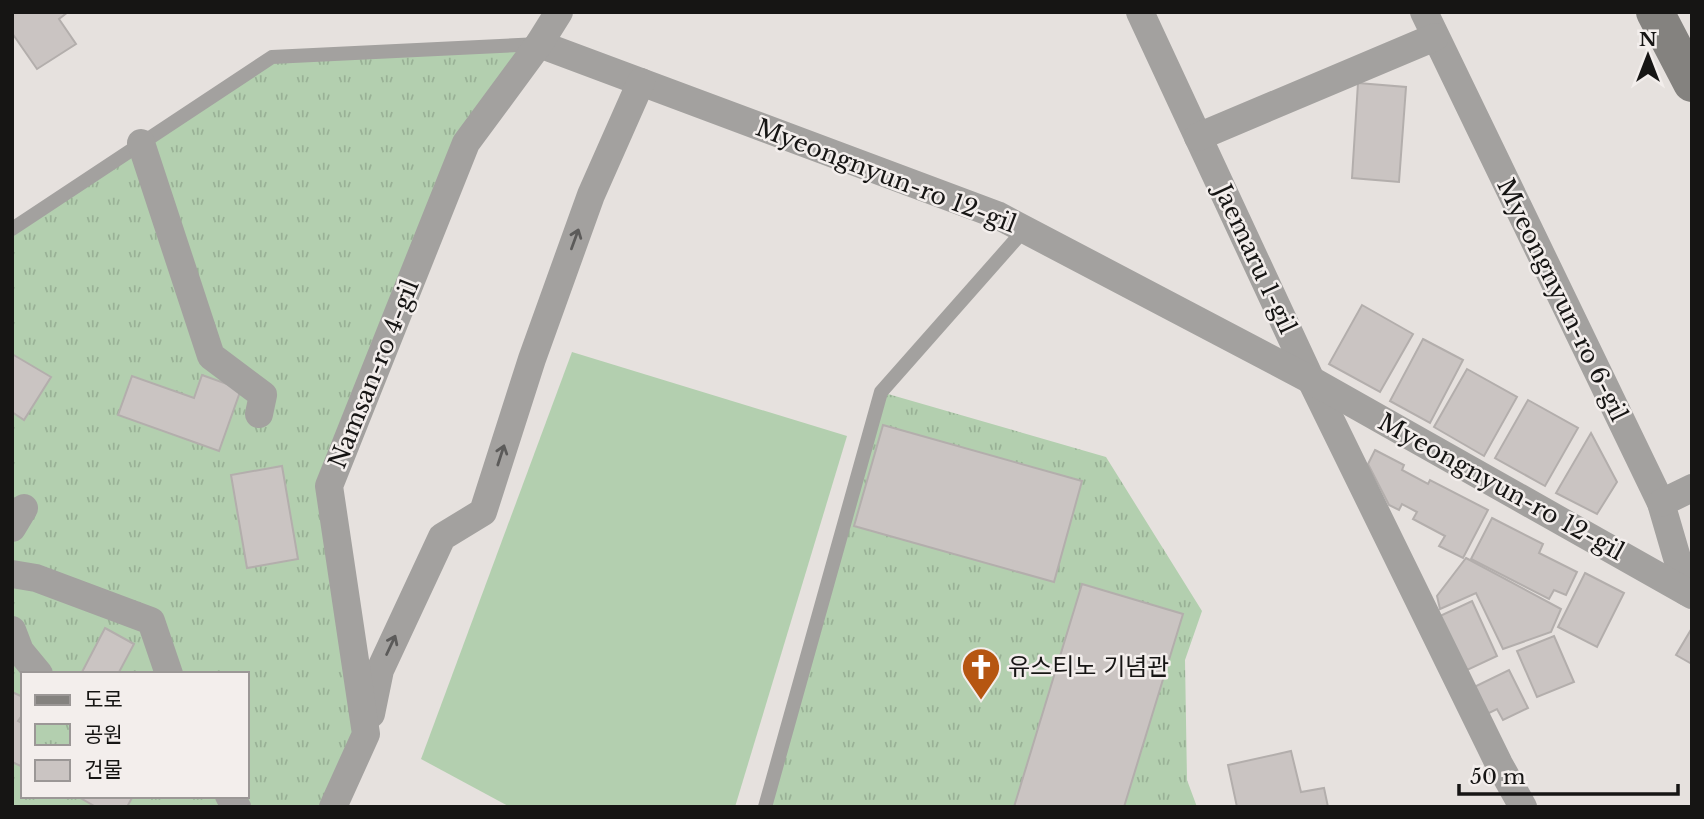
<svg xmlns="http://www.w3.org/2000/svg" width="1704" height="819" viewBox="0 0 1704 819" font-family="'Libre Baskerville','Noto Sans KR',serif">
  <defs>
    <pattern id="park-tufts" width="24" height="20" patternUnits="userSpaceOnUse" patternTransform="scale(1.75)"><rect width="24" height="20" fill="#b3cfaf"/><path d="M3 7l-1-3M5 7V3M7 7l1-3M15 17l-1-3M17 17v-4M19 17l1-3" fill="none" stroke="#99b196"/></pattern>
  </defs>
  <rect width="100%" height="100%" fill="#e6e1de"/>
  <g fill="url(#park-tufts)" fill-rule="evenodd">
    <path d="M 539,44 L 466,143 L 330,486 L 366,734 L 338,807 L 12,807 L 12,229 L 272,57 ZM 23,674 L 247,674 L 247,796 L 23,796 Z"/>
    <path d="M 881,392 L 1106,457 L 1202,611 L 1185,660 L 1187,780 L 1197,807 L 765,807 Z"/>
  </g>
  <path fill="#b3cfaf" d="M 572,352 L 847,436 L 735,807 L 510,807 L 421,759 Z"/>
  <g fill="#cac4c2" stroke="#b3aeac" stroke-width="2">
    <path d="M 12,12 L 68,12 L 59,19 L 76,44 L 37,69 L 12,33 Z"/>
    <path d="M 1358,83 L 1406,87 L 1399,182 L 1352,178 Z"/>
    <path d="M 1362,305 L 1413,334 L 1380,392 L 1329,364 Z"/>
    <path d="M 1423,339 L 1463,360 L 1430,423 L 1390,401 Z"/>
    <path d="M 12,354 L 51,377 L 24,420 L 12,412 Z"/>
    <path d="M 1467,369 L 1517,397 L 1484,456 L 1434,427 Z"/>
    <path d="M 202,375 L 241,389 L 219,451 L 118,415 L 132,376 L 194,398 Z"/>
    <path d="M 1528,400 L 1578,428 L 1545,486 L 1495,458 Z"/>
    <path d="M 883,425 L 1082,481 L 1054,582 L 854,526 Z"/>
    <path d="M 1591,433 L 1617,482 L 1597,514 L 1556,493 Z"/>
    <path d="M 1375,450 L 1404,465 L 1402,470 L 1428,484 L 1430,480 L 1488,510 L 1463,558 L 1439,546 L 1445,536 L 1413,519 L 1417,512 L 1402,504 L 1399,510 L 1389,505 L 1368,464 Z"/>
    <path d="M 282,466 L 298,559 L 247,568 L 231,475 Z"/>
    <path d="M 1492,518 L 1543,544 L 1539,553 L 1577,572 L 1566,595 L 1554,590 L 1549,599 L 1471,559 Z"/>
    <path d="M 1466,558 L 1561,609 L 1551,632 L 1503,649 L 1476,593 L 1440,609 L 1437,596 Z"/>
    <path d="M 1585,573 L 1624,593 L 1597,647 L 1558,627 Z"/>
    <path d="M 1082,584 L 1183,614 L 1124,807 L 1014,807 Z"/>
    <path d="M 1472,601 L 1497,656 L 1465,671 L 1440,616 Z"/>
    <path d="M 105,628 L 134,644 L 118,674 L 81,674 Z"/>
    <path d="M 1692,628 L 1692,664 L 1676,655 Z"/>
    <path d="M 1554,636 L 1574,682 L 1537,697 L 1517,651 Z"/>
    <path d="M 1509,670 L 1528,708 L 1503,720 L 1497,709 L 1483,716 L 1470,689 Z"/>
    <path d="M 12,692 L 23,697 L 23,714 L 18,721 L 23,724 L 23,767 L 12,762 Z"/>
    <path d="M 1291,751 L 1301,792 L 1324,788 L 1328,807 L 1237,807 L 1228,765 Z"/>
    <path d="M 77,796 L 133,796 L 127,807 L 96,807 Z"/>
  </g>
  <g fill="none" stroke-linecap="round" stroke-linejoin="round">
    <g stroke="#a3a19f" stroke-width="14">
      <path d="M 12,229 L 272,57 L 539,44"/>
      <path d="M 765,807 L 881,392 L 1025,229"/>
    </g>
    <g stroke="#a3a19f" stroke-width="28">
      <path d="M 1140,12 L 1311,380 L 1499,764 L 1523,807"/>
      <path d="M 1424,12 L 1661,503 L 1687,592"/>
      <path d="M 539,44 L 997,215 L 1311,380 L 1692,595"/>
      <path d="M 1198,137 L 1435,37"/>
      <path d="M 141,143 L 211,356 L 263,395 L 259,414"/>
      <path d="M 1661,503 L 1692,488"/>
      <path d="M 12,528 L 24,508"/>
      <path d="M 12,574 L 36,578 L 151,621 L 169,674"/>
      <path d="M 12,630 L 20,651 L 39,674"/>
      <path d="M 371,714 L 380,670 L 442,537 L 483,512 L 532,359 L 591,195 L 641,82"/>
      <path d="M 229,796 L 237,807"/>
      <path d="M 333,807 L 366,734 L 329,486 L 466,143 L 539,44 L 559,12"/>
    </g>
    <path stroke="#84827f" stroke-width="38" d="M 1655,12 L 1692,83"/>
  </g>
  <defs><path id="oneway-shaft" d="M-6 0H5M1.5-3L5.5 0L1.5 3" fill="none" stroke-width="1.6" stroke-linecap="round" stroke-linejoin="round" transform="scale(1.75)"/></defs>
  <g stroke="#5c5b5a">
    <use href="#oneway-shaft" transform="translate(575 239) rotate(-70)"/>
    <use href="#oneway-shaft" transform="translate(501 455) rotate(-72)"/>
    <use href="#oneway-shaft" transform="translate(391 645) rotate(-65)"/>
  </g>
  <defs>
    <g id="church-pin" transform="scale(2.0125)"><path d="M0 17L-7.5 6A9.5 9.5 0 1 1 7.5 6Z" fill="#b65611" stroke="#f3eeec"/><path d="M-1.2-6h2.4v3.5h3.3v2.4h-3.3V6h-2.4V-.1h-3.3v-2.4h3.3Z" fill="#fff"/></g>
  </defs>
  <g fill-rule="evenodd">
    <use href="#church-pin" x="981" y="667"/>
  </g>
  <g text-anchor="middle" stroke-width="5" stroke-linejoin="round" paint-order="stroke">
    <g font-size="24" fill="#161514" stroke="#f3eeec">
      <text transform="translate(886 176) rotate(21)" y="8">Myeongnyun-ro 12-gil</text>
      <text transform="translate(1255 259) rotate(65)" y="8">Jaemaru 1-gil</text>
      <text transform="translate(1562 300) rotate(64)" y="8">Myeongnyun-ro 6-gil</text>
      <text transform="translate(374 374) rotate(-68)" y="8">Namsan-ro 4-gil</text>
      <text transform="translate(1501 487) rotate(29)" y="8">Myeongnyun-ro 12-gil</text>
    </g>
    <g font-size="24" fill="#161514" stroke="#f3eeec" text-anchor="start">
      <text x="1008" y="675">유스티노 기념관</text>
    </g>
  </g>
  <rect width="1704" height="819" fill="none" stroke="#161514" stroke-width="28"/>
  <rect x="21" y="672" width="228" height="126" fill="#f3eeec" stroke="#9b9796" stroke-width="2"/>
  <rect x="35" y="695" width="35" height="10" fill="#84827f" stroke="#9b9796" stroke-width="2"/>
  <text x="84" y="707" font-size="21" fill="#161514">도로</text>
  <rect x="35" y="724" width="35" height="21" fill="url(#park-tufts)" stroke="#9b9796" stroke-width="2"/>
  <text x="84" y="742" font-size="21" fill="#161514">공원</text>
  <rect x="35" y="760" width="35" height="21" fill="#cac4c2" stroke="#9b9796" stroke-width="2"/>
  <text x="84" y="777" font-size="21" fill="#161514">건물</text>
  <g transform="translate(1648 56)" stroke="#f3eeec" stroke-width="5" paint-order="stroke">
  <path d="M0-5L12 26L0 18L-12 26Z" fill="#161514"/>
  <text y="-10" font-size="19" font-weight="bold" text-anchor="middle" fill="#161514">N</text>
  </g>
  <path d="M1459 784v10h219v-10" fill="none" stroke="#161514" stroke-width="3.5"/>
  <text x="1470" y="784" font-size="21" fill="#161514" stroke="#f3eeec" stroke-width="5" paint-order="stroke">50 m</text>
</svg>
